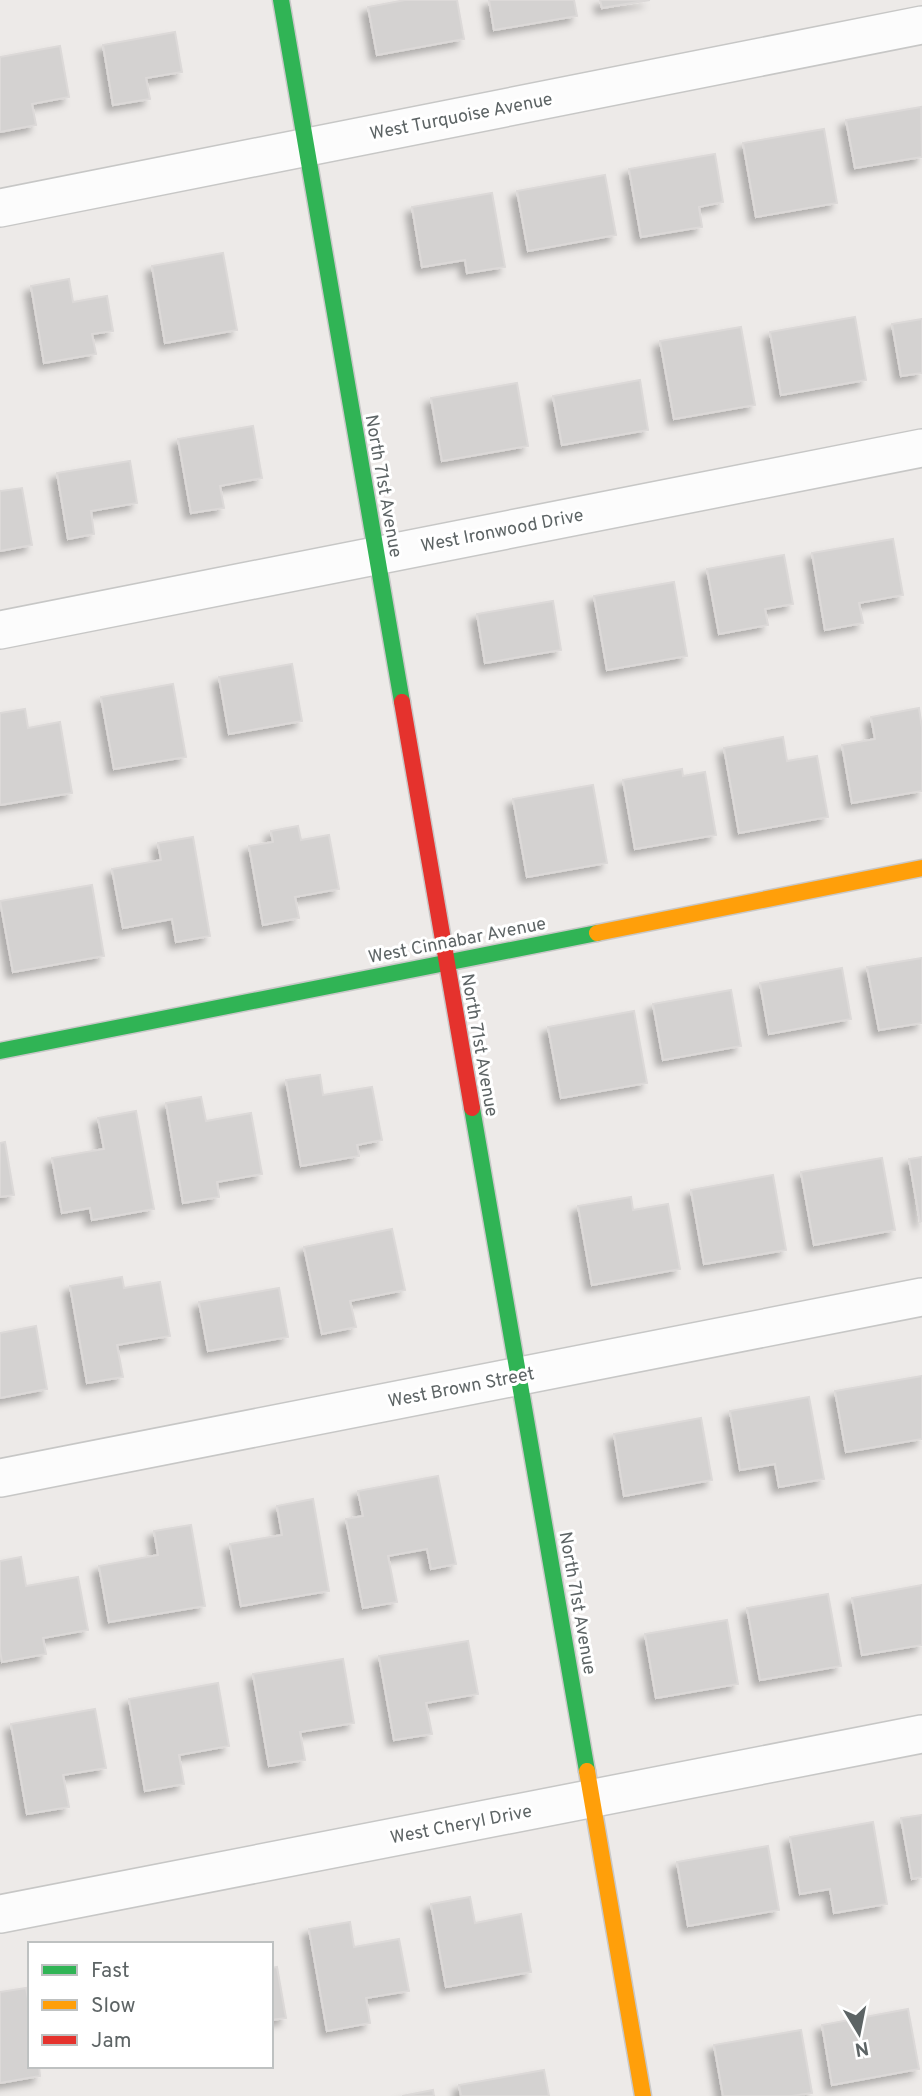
<svg xmlns="http://www.w3.org/2000/svg" width="922" height="2096" viewBox="0 0 922 2096" font-family="Overpass,sans-serif">
  <defs>
    <filter id="shadow"><feDropShadow dx="-6" dy="6" stdDeviation="3.5" flood-color="#0004"/></filter>
  </defs>
  <rect width="100%" height="100%" fill="#edeae8"/>
  <g fill="#d4d2d1" stroke="#dcd9d8" stroke-width="2" filter="url(#shadow)">
    <path d="M 405,0 L 457,0 L 464,39 L 377,55 L 368,7 Z"/>
    <path d="M 489,0 L 574,0 L 577,16 L 494,30 Z"/>
    <path d="M 600,0 L 650,0 L 602,8 Z"/>
    <path d="M 175,32 L 182,72 L 146,78 L 150,99 L 113,105 L 103,45 Z"/>
    <path d="M 60,46 L 69,97 L 32,104 L 36,125 L 0,132 L 0,57 Z"/>
    <path d="M 921,107 L 922,157 L 855,168 L 846,120 Z"/>
    <path d="M 824,129 L 837,203 L 756,217 L 743,143 Z"/>
    <path d="M 715,154 L 723,202 L 699,207 L 702,227 L 641,237 L 629,169 Z"/>
    <path d="M 605,175 L 616,235 L 528,251 L 517,191 Z"/>
    <path d="M 492,193 L 505,267 L 467,273 L 465,260 L 422,267 L 412,207 Z"/>
    <path d="M 223,253 L 237,330 L 165,343 L 152,266 Z"/>
    <path d="M 69,279 L 73,302 L 107,296 L 113,331 L 92,334 L 96,354 L 44,363 L 31,286 Z"/>
    <path d="M 855,317 L 866,380 L 781,395 L 770,332 Z"/>
    <path d="M 922,319 L 922,373 L 901,376 L 892,324 Z"/>
    <path d="M 741,327 L 755,405 L 674,419 L 660,341 Z"/>
    <path d="M 640,380 L 648,430 L 562,445 L 553,396 Z"/>
    <path d="M 517,383 L 528,446 L 442,461 L 431,398 Z"/>
    <path d="M 253,426 L 262,478 L 220,486 L 224,508 L 191,513 L 178,439 Z"/>
    <path d="M 130,461 L 137,503 L 91,511 L 94,534 L 68,539 L 57,473 Z"/>
    <path d="M 22,488 L 32,545 L 0,551 L 0,491 Z"/>
    <path d="M 893,539 L 903,595 L 859,603 L 863,623 L 825,630 L 812,553 Z"/>
    <path d="M 784,555 L 793,604 L 765,609 L 768,625 L 719,634 L 707,569 Z"/>
    <path d="M 674,582 L 687,656 L 607,670 L 594,596 Z"/>
    <path d="M 553,601 L 561,650 L 485,663 L 477,614 Z"/>
    <path d="M 292,664 L 302,721 L 229,734 L 219,677 Z"/>
    <path d="M 173,684 L 186,757 L 114,769 L 101,697 Z"/>
    <path d="M 919,708 L 922,728 L 922,791 L 852,803 L 842,745 L 875,739 L 871,717 Z"/>
    <path d="M 25,709 L 28,728 L 60,722 L 72,793 L 0,805 L 0,713 Z"/>
    <path d="M 783,737 L 787,761 L 817,756 L 828,817 L 739,833 L 724,748 Z"/>
    <path d="M 682,769 L 683,776 L 705,772 L 716,835 L 635,849 L 623,780 Z"/>
    <path d="M 593,785 L 607,863 L 527,877 L 513,799 Z"/>
    <path d="M 298,826 L 301,840 L 329,835 L 339,889 L 295,897 L 299,918 L 263,925 L 249,846 L 273,842 L 271,831 Z"/>
    <path d="M 193,837 L 210,936 L 176,942 L 172,919 L 123,928 L 112,869 L 161,860 L 158,843 Z"/>
    <path d="M 92,885 L 104,956 L 13,972 L 0,901 Z"/>
    <path d="M 922,958 L 922,1023 L 879,1030 L 867,967 Z"/>
    <path d="M 842,968 L 851,1019 L 769,1034 L 760,983 Z"/>
    <path d="M 731,990 L 741,1046 L 663,1060 L 653,1004 Z"/>
    <path d="M 634,1011 L 647,1083 L 561,1098 L 548,1027 Z"/>
    <path d="M 320,1075 L 323,1095 L 372,1087 L 382,1140 L 357,1145 L 359,1156 L 301,1166 L 286,1080 Z"/>
    <path d="M 201,1097 L 206,1121 L 251,1113 L 262,1174 L 217,1182 L 219,1197 L 183,1203 L 166,1103 Z"/>
    <path d="M 136,1111 L 154,1209 L 92,1220 L 90,1208 L 62,1213 L 52,1158 L 104,1149 L 98,1118 Z"/>
    <path d="M 5,1142 L 14,1195 L 0,1197 L 0,1143 Z"/>
    <path d="M 922,1157 L 922,1221 L 920,1222 L 909,1159 Z"/>
    <path d="M 882,1158 L 895,1230 L 814,1245 L 801,1172 Z"/>
    <path d="M 773,1175 L 786,1250 L 704,1264 L 691,1190 Z"/>
    <path d="M 631,1197 L 633,1210 L 668,1204 L 680,1269 L 592,1285 L 578,1206 Z"/>
    <path d="M 392,1229 L 405,1290 L 350,1301 L 356,1327 L 322,1334 L 304,1247 Z"/>
    <path d="M 122,1277 L 124,1288 L 160,1282 L 170,1336 L 117,1345 L 123,1377 L 87,1383 L 70,1286 Z"/>
    <path d="M 279,1288 L 288,1337 L 208,1351 L 199,1302 Z"/>
    <path d="M 36,1326 L 47,1389 L 0,1398 L 0,1333 Z"/>
    <path d="M 922,1376 L 922,1439 L 846,1452 L 835,1391 Z"/>
    <path d="M 809,1397 L 824,1479 L 779,1487 L 775,1464 L 740,1470 L 730,1411 Z"/>
    <path d="M 701,1418 L 712,1480 L 624,1496 L 614,1434 Z"/>
    <path d="M 438,1476 L 456,1564 L 431,1569 L 427,1549 L 388,1556 L 397,1602 L 363,1608 L 346,1519 L 363,1516 L 358,1491 Z"/>
    <path d="M 313,1499 L 329,1591 L 241,1606 L 230,1544 L 282,1535 L 277,1506 Z"/>
    <path d="M 191,1525 L 205,1606 L 109,1622 L 99,1566 L 158,1555 L 154,1531 Z"/>
    <path d="M 21,1557 L 26,1586 L 78,1577 L 88,1630 L 43,1638 L 46,1654 L 2,1662 L 0,1651 L 0,1561 Z"/>
    <path d="M 922,1585 L 922,1645 L 862,1655 L 852,1598 Z"/>
    <path d="M 828,1594 L 841,1666 L 760,1680 L 747,1608 Z"/>
    <path d="M 727,1620 L 738,1684 L 656,1698 L 645,1634 Z"/>
    <path d="M 468,1641 L 478,1694 L 426,1703 L 432,1734 L 394,1740 L 379,1656 Z"/>
    <path d="M 343,1659 L 354,1723 L 300,1732 L 305,1760 L 269,1766 L 253,1674 Z"/>
    <path d="M 218,1683 L 229,1746 L 179,1755 L 184,1784 L 145,1791 L 129,1699 Z"/>
    <path d="M 95,1709 L 106,1768 L 63,1775 L 69,1807 L 27,1814 L 11,1724 Z"/>
    <path d="M 922,1815 L 922,1877 L 912,1879 L 901,1818 Z"/>
    <path d="M 873,1822 L 887,1904 L 834,1913 L 830,1889 L 800,1894 L 790,1837 Z"/>
    <path d="M 768,1846 L 779,1910 L 688,1926 L 677,1862 Z"/>
    <path d="M 470,1897 L 475,1923 L 521,1914 L 531,1972 L 446,1987 L 431,1904 Z"/>
    <path d="M 350,1922 L 354,1947 L 399,1939 L 409,1991 L 366,1998 L 370,2023 L 327,2031 L 309,1929 Z"/>
    <path d="M 277,1967 L 286,2018 L 271,2020 L 271,1968 Z"/>
    <path d="M 26,1988 L 30,2009 L 30,2066 L 39,2066 L 40,2076 L 0,2083 L 0,1992 Z"/>
    <path d="M 908,2009 L 919,2069 L 832,2085 L 822,2025 Z"/>
    <path d="M 801,2030 L 812,2093 L 792,2096 L 723,2096 L 714,2045 Z"/>
    <path d="M 544,2070 L 549,2096 L 461,2096 L 459,2085 Z"/>
    <path d="M 433,2090 L 434,2096 L 402,2096 Z"/>
  </g>
  <g fill="none" stroke-linecap="round" stroke-linejoin="round">
    <g stroke="#c7c7c6" stroke-width="40">
      <g id="street">
        <path d="M 0,208 L 922,25"/>
        <path d="M 0,630 L 922,448"/>
        <path d="M 0,1478 L 922,1297"/>
        <path d="M 0,1914 L 922,1734"/>
      </g>
    </g>
    <g stroke="#c9c8c8" stroke-width="19">
      <g id="fast">
        <path d="M 281,0 L 402,702"/>
        <path d="M 0,1051 L 597,933"/>
        <path d="M 472,1108 L 587,1771"/>
      </g>
    </g>
    <g stroke="#c9c8c8" stroke-width="19">
      <g id="slow">
        <path d="M 597,933 L 922,868"/>
        <path d="M 587,1771 L 643,2096"/>
      </g>
    </g>
    <g stroke="#c9c8c8" stroke-width="19">
      <path id="jam" d="M 402,702 L 472,1108"/>
    </g>
    <use href="#street" stroke="#fcfcfc" stroke-width="37"/>
    <use href="#fast" stroke="#30b455" stroke-width="16"/>
    <use href="#slow" stroke="#ff9f0a" stroke-width="16"/>
    <use href="#jam" stroke="#e5322d" stroke-width="16"/>
  </g>
  <g text-anchor="middle" stroke-width="6" stroke-linejoin="round" paint-order="stroke">
    <g font-size="18" fill="#5d6465" stroke="#fff">
      <text transform="translate(461 116) rotate(-11)" y="6">West Turquoise Avenue</text>
      <text transform="translate(384 486) rotate(80)" y="6">North 71st Avenue</text>
      <text transform="translate(502 530) rotate(-11)" y="6">West Ironwood Drive</text>
      <text transform="translate(457 940) rotate(-11)" y="6">West Cinnabar Avenue</text>
      <text transform="translate(480 1045) rotate(80)" y="6">North 71st Avenue</text>
      <text transform="translate(461 1387) rotate(-11)" y="6">West Brown Street</text>
      <text transform="translate(578 1603) rotate(80)" y="6">North 71st Avenue</text>
      <text transform="translate(461 1824) rotate(-11)" y="6">West Cheryl Drive</text>
    </g>
  </g>
  <rect x="28" y="1942" width="245" height="126" fill="#ffffff" stroke="#bec1c1" stroke-width="2"/>
  <rect x="42" y="1965" width="35" height="10" fill="#30b455" stroke="#bec1c1" stroke-width="2"/>
  <text x="91" y="1977" font-size="21" fill="#5d6465">Fast</text>
  <rect x="42" y="2000" width="35" height="10" fill="#ff9f0a" stroke="#bec1c1" stroke-width="2"/>
  <text x="91" y="2012" font-size="21" fill="#5d6465">Slow</text>
  <rect x="42" y="2035" width="35" height="10" fill="#e5322d" stroke="#bec1c1" stroke-width="2"/>
  <text x="91" y="2047" font-size="21" fill="#5d6465">Jam</text>
  <g transform="translate(859 2033) rotate(170)" stroke="#ffffff" stroke-width="5" paint-order="stroke">
  <path d="M0-5L12 26L0 18L-12 26Z" fill="#5d6465"/>
  <text y="-10" font-size="19" font-weight="bold" text-anchor="middle" fill="#5d6465">N</text>
  </g>
</svg>
